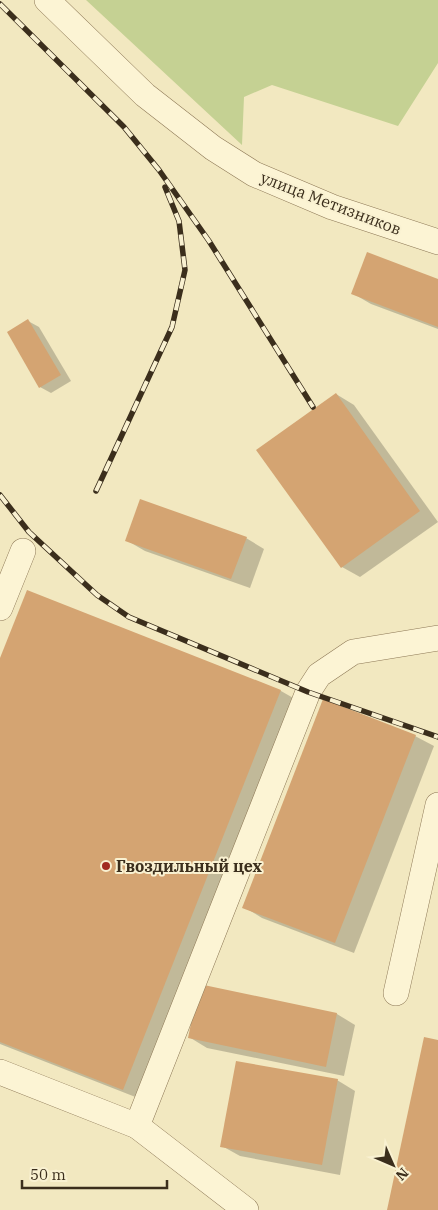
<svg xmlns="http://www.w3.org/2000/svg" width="438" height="1210" viewBox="0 0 438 1210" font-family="'IBM Plex Serif',serif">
  <rect width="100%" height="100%" fill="#f2e8c0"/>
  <path fill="#c5d193" d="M 86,0 L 438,0 L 438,63 L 398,126 L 272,85 L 244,97 L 242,145 Z"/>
  <g fill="#0003">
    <path d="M 438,280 L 438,329 L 371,304 L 352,293 Z"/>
    <path d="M 28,321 L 39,327 L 71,381 L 51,393 L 40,387 Z"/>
    <path d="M 336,394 L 354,405 L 438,522 L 360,577 L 342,567 Z"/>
    <path d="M 246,538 L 264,549 L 250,588 L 145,551 L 126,540 Z"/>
    <path d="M 0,662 L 281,691 L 295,699 L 138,1098 L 0,1044 Z"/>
    <path d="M 415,736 L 434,746 L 354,953 L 262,918 L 244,907 Z"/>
    <path d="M 200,986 L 337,1014 L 355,1025 L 344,1076 L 207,1048 L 189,1037 Z"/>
    <path d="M 337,1080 L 355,1091 L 340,1175 L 240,1156 L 222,1146 Z"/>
  </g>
  <g fill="#d4a472">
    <path d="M 367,252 L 438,279 L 438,327 L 351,294 Z"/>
    <path d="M 28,319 L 61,375 L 39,388 L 7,332 Z"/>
    <path d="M 336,393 L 420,511 L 341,568 L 256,450 Z"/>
    <path d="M 140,499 L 247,537 L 231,579 L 125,541 Z"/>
    <path d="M 27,590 L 281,690 L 123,1090 L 0,1042 L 0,658 Z"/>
    <path d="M 323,699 L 416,735 L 335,943 L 242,908 Z"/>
    <path d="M 199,984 L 337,1013 L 326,1067 L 188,1038 Z"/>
    <path d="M 424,1037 L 438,1040 L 438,1210 L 387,1210 Z"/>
    <path d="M 236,1061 L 338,1079 L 322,1165 L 220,1147 Z"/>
  </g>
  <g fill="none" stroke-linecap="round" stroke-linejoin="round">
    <g stroke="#8d7856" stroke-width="26">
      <g id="minor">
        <path d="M 47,0 L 145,95 L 213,148 L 254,174 L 332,207 L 438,242"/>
        <path d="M 0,608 L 23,551"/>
        <path d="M 396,993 L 438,805"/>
        <path d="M 0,1072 L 137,1126 L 246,1210"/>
        <path d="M 137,1126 L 308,692 L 319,675 L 353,652 L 438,638"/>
      </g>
    </g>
    <use href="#minor" stroke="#fcf4d4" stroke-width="25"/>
    <g stroke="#3b2e1c" stroke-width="5.5">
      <g id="rail">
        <path d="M 0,4 L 124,127 L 159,170 L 209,241 L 313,407"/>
        <path d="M 96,491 L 172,327 L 185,270 L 179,221 L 165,187"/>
        <path d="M 0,495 L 29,532 L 97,595 L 129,617 L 308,692 L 438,737"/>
      </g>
    </g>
    <use href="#rail" stroke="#f9f1d1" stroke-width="4" stroke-dasharray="11" stroke-linecap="butt"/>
  </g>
  <circle fill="#a22b20" stroke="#f9f1d1" stroke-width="2" cx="106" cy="866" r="5"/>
  <g text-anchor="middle" stroke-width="4" stroke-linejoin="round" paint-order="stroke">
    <g font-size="16" fill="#3b2e1c" stroke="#f9f1d1">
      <text transform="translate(331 203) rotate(21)" y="6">улица Метизников</text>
    </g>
    <g font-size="16" font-weight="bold" fill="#3b2e1c" stroke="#f9f1d1" text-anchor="start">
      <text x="116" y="872">Гвоздильный цех</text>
    </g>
  </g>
  <g transform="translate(393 1165) rotate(135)" stroke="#f9f1d1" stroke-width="4" paint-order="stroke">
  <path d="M0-4L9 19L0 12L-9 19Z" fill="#3b2e1c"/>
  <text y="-8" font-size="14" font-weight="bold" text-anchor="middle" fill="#3b2e1c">N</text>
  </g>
  <path d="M22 1180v8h145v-8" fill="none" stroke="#3b2e1c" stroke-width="2.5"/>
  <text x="30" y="1180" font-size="15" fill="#3b2e1c" stroke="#f9f1d1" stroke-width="4" paint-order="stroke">50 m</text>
</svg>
